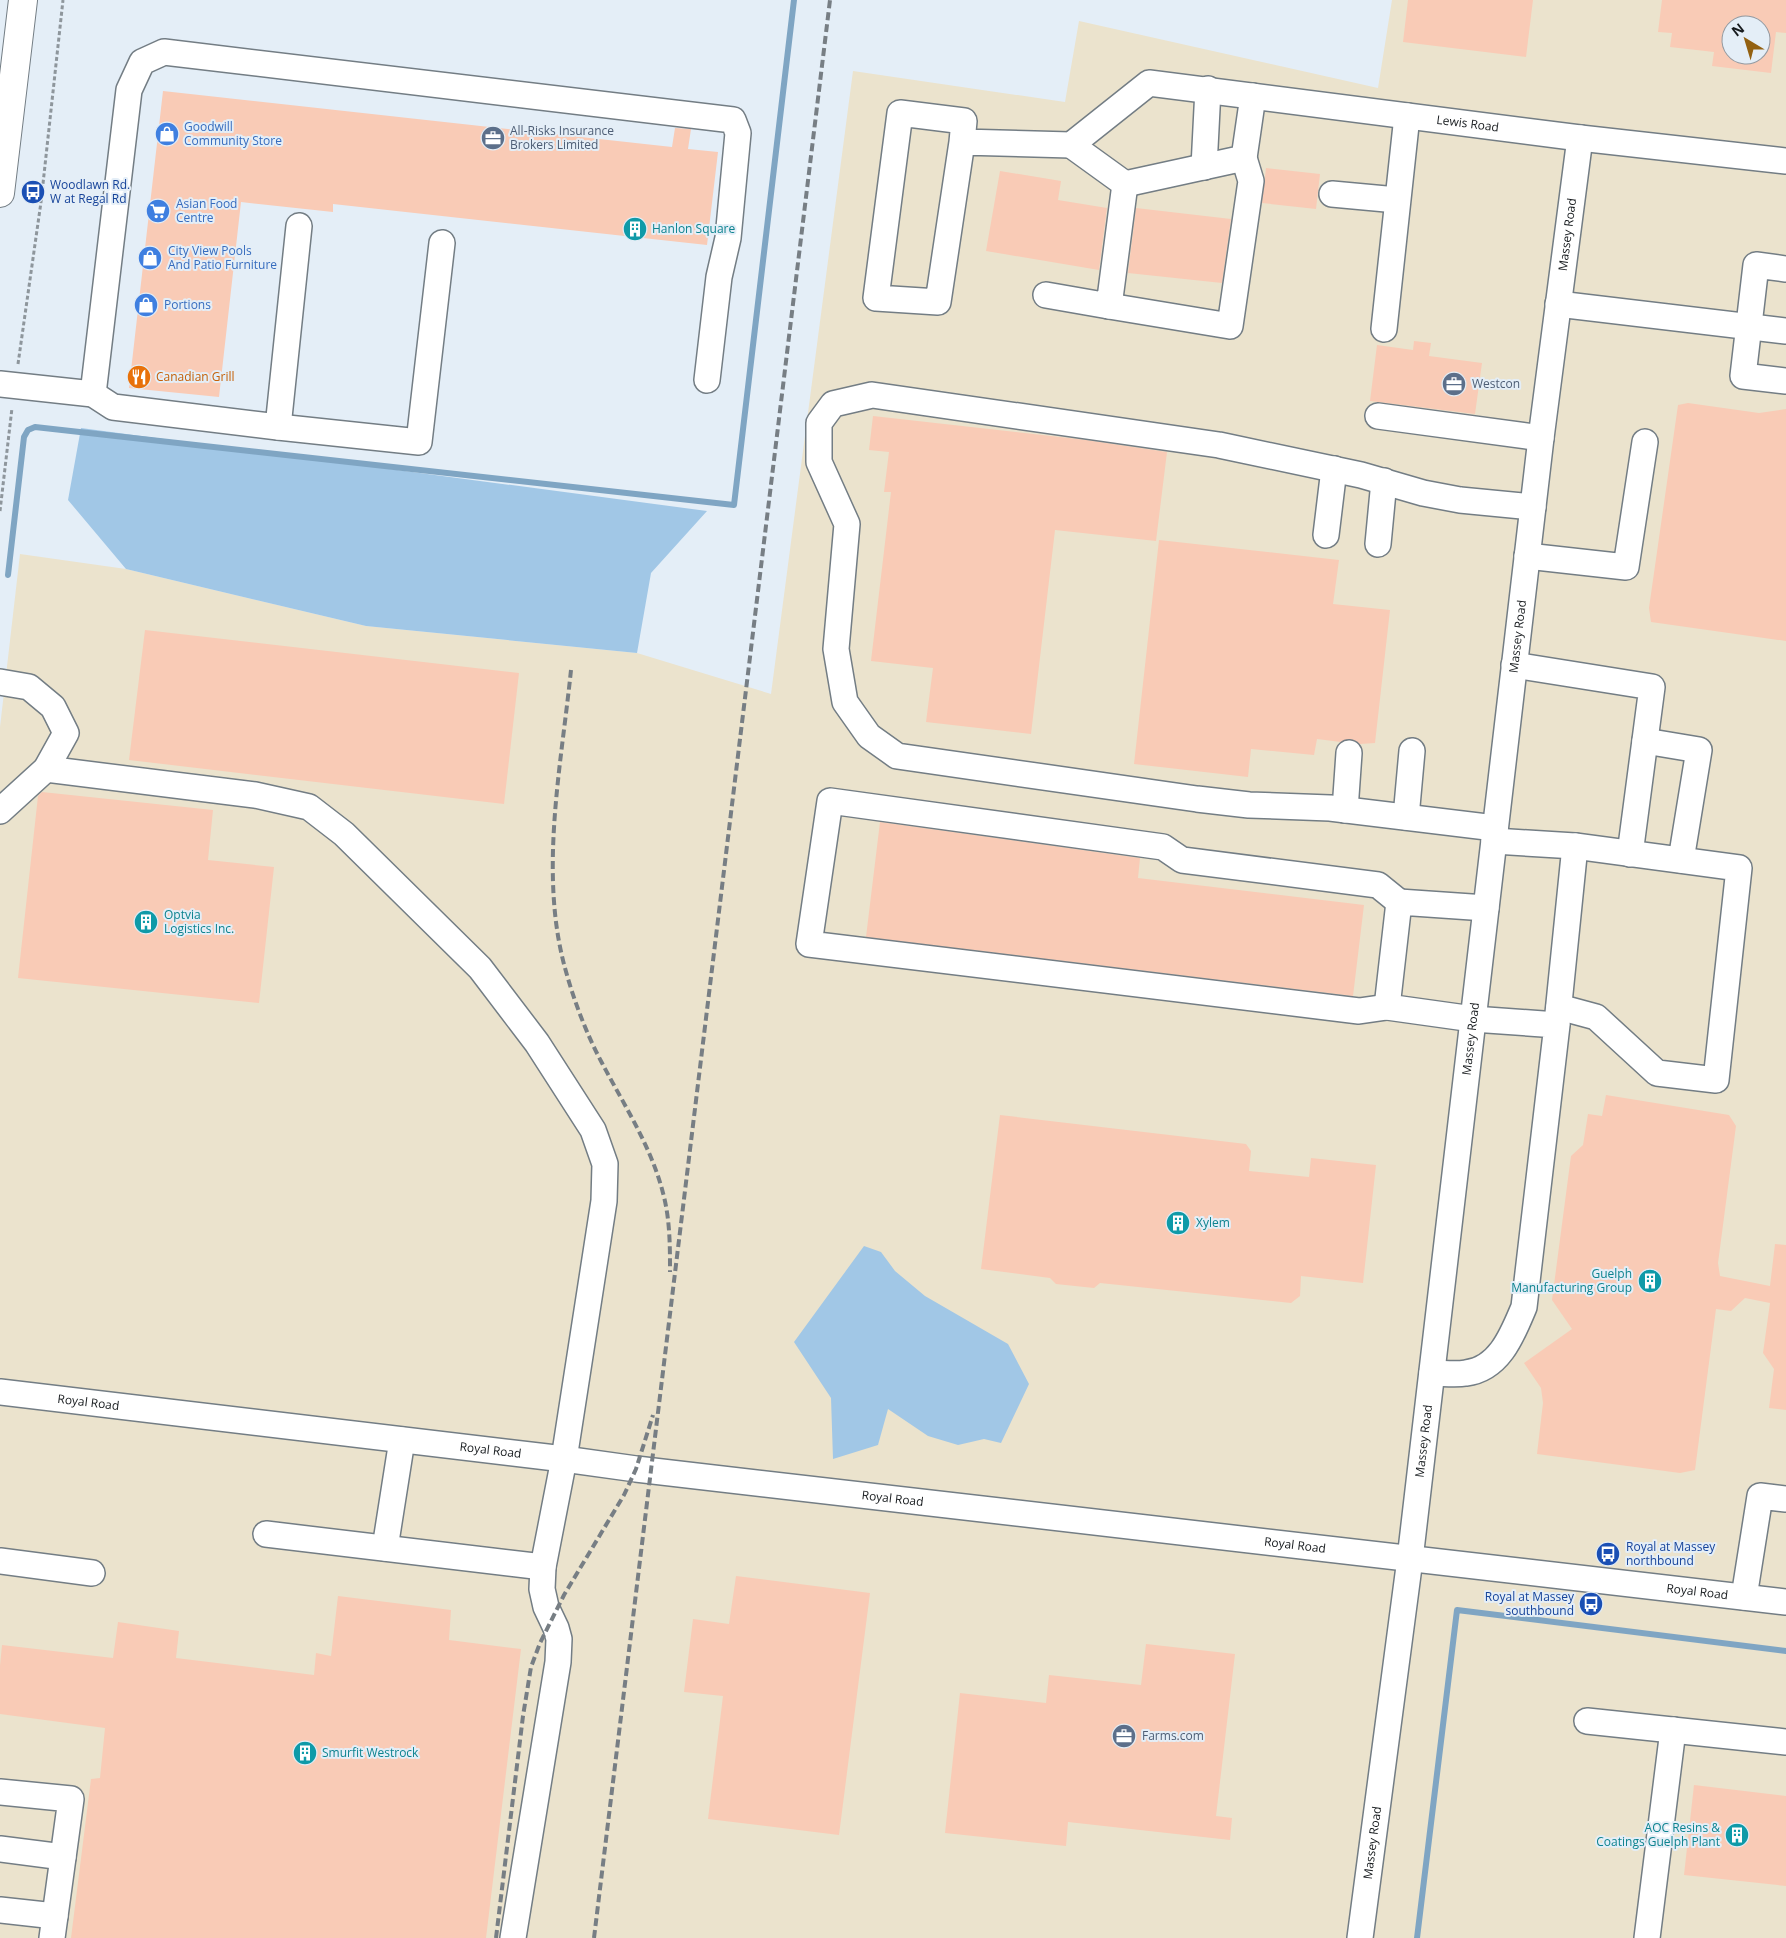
<svg xmlns="http://www.w3.org/2000/svg" width="1786" height="1938" viewBox="0 0 1786 1938" font-family="'Open Sans',sans-serif">
  <rect width="100%" height="100%" fill="#e4eef7"/>
  <path fill="#ebe3cd" fill-rule="evenodd" d="M 1392,0 L 1786,0 L 1786,1938 L 0,1938 L 0,727 L 20,554 L 126,569 L 366,626 L 637,653 L 771,694 L 853,71 L 1065,102 L 1079,21 L 1378,88 ZM 1731,25 L 1761,25 L 1761,55 L 1731,55 Z"/>
  <g fill="#a1c7e6">
    <path d="M 81,428 L 707,511 L 651,573 L 637,653 L 366,626 L 126,569 L 68,500 Z"/>
    <path d="M 864,1246 L 881,1252 L 895,1271 L 925,1296 L 1008,1344 L 1029,1384 L 1001,1443 L 984,1439 L 958,1445 L 928,1436 L 888,1409 L 878,1445 L 833,1459 L 831,1398 L 794,1342 Z"/>
  </g>
  <g fill="none" stroke-linecap="round" stroke-linejoin="round">
    <g stroke="#7fa5c3" stroke-width="6">
      <path d="M 8,575 L 24,437 L 28,430 L 35,427 L 734,505 L 794,0"/>
      <path d="M 1417,1938 L 1457,1610 L 1786,1651"/>
    </g>
  </g>
  <g fill="#f9cbb6" fill-rule="evenodd">
    <path d="M 1408,0 L 1533,0 L 1526,57 L 1403,42 Z"/>
    <path d="M 1662,0 L 1786,0 L 1786,33 L 1776,32 L 1771,73 L 1712,66 L 1714,52 L 1670,47 L 1672,33 L 1658,32 ZM 1731,25 L 1761,25 L 1761,55 L 1731,55 Z"/>
    <path d="M 163,91 L 672,147 L 675,128 L 691,129 L 688,149 L 718,152 L 707,245 L 333,204 L 333,212 L 241,202 L 219,397 L 129,388 Z"/>
    <path d="M 1266,168 L 1320,174 L 1316,209 L 1262,203 Z"/>
    <path d="M 1000,171 L 1061,181 L 1058,200 L 1107,208 L 1099,270 L 986,251 Z"/>
    <path d="M 1136,208 L 1231,219 L 1222,283 L 1128,273 Z"/>
    <path d="M 1414,341 L 1431,343 L 1429,356 L 1482,363 L 1475,414 L 1370,401 L 1377,345 L 1413,350 Z"/>
    <path d="M 1688,403 L 1759,413 L 1786,409 L 1786,641 L 1651,622 L 1649,608 L 1678,405 Z"/>
    <path d="M 873,416 L 1086,440 L 1167,452 L 1156,541 L 1055,530 L 1031,734 L 926,722 L 933,668 L 871,661 L 891,492 L 884,492 L 889,452 L 869,450 Z"/>
    <path d="M 1159,540 L 1339,560 L 1333,604 L 1390,610 L 1375,743 L 1360,744 L 1350,739 L 1341,742 L 1317,739 L 1314,755 L 1251,749 L 1248,777 L 1134,764 Z"/>
    <path d="M 145,630 L 519,673 L 504,804 L 129,760 Z"/>
    <path d="M 42,792 L 213,810 L 208,860 L 274,867 L 259,1003 L 18,978 L 38,796 Z"/>
    <path d="M 880,822 L 1140,858 L 1138,878 L 1364,905 L 1353,996 L 866,937 Z"/>
    <path d="M 1606,1095 L 1729,1115 L 1736,1126 L 1718,1263 L 1720,1276 L 1770,1286 L 1775,1244 L 1786,1245 L 1786,1410 L 1769,1408 L 1774,1369 L 1763,1353 L 1770,1303 L 1745,1298 L 1731,1311 L 1716,1309 L 1695,1470 L 1680,1473 L 1537,1454 L 1543,1403 L 1541,1388 L 1524,1363 L 1572,1329 L 1552,1300 L 1571,1156 L 1583,1145 L 1588,1114 L 1602,1116 Z"/>
    <path d="M 1000,1115 L 1246,1144 L 1251,1151 L 1249,1171 L 1309,1177 L 1311,1158 L 1376,1165 L 1363,1283 L 1301,1276 L 1300,1296 L 1291,1303 L 1100,1283 L 1094,1288 L 1056,1284 L 1050,1278 L 981,1269 Z"/>
    <path d="M 736,1576 L 870,1593 L 839,1835 L 708,1819 L 723,1696 L 684,1692 L 693,1619 L 729,1624 Z"/>
    <path d="M 338,1596 L 451,1610 L 449,1640 L 521,1649 L 486,1938 L 71,1938 L 91,1779 L 100,1778 L 105,1728 L 0,1714 L 0,1666 L 2,1645 L 113,1658 L 118,1622 L 179,1631 L 176,1658 L 314,1675 L 316,1653 L 331,1656 Z"/>
    <path d="M 1146,1644 L 1235,1654 L 1216,1816 L 1232,1818 L 1230,1840 L 1068,1822 L 1066,1846 L 945,1833 L 960,1693 L 1046,1703 L 1049,1675 L 1141,1685 Z"/>
    <path d="M 1694,1785 L 1786,1796 L 1786,1886 L 1684,1875 Z"/>
  </g>
  <g fill="none" stroke-linecap="round" stroke-linejoin="round">
    <g stroke="#737d84" stroke-width="28">
      <g id="minor">
        <path id="s1" d="M 962,142 L 964,121 L 900,113 L 876,298 L 938,302 L 962,142 L 1071,145 L 1149,83 L 1580,138 L 1786,161"/>
        <path d="M 1204,167 L 1208,89"/>
        <path d="M 1125,184 L 1244,158 L 1253,96"/>
        <path d="M 1332,194 L 1397,200"/>
        <path d="M 1786,269 L 1756,265 L 1743,376 L 1786,381"/>
        <path d="M 1046,295 L 1109,306 L 1125,184 L 1071,145"/>
        <path d="M 1558,304 L 1786,331"/>
        <path d="M 1109,306 L 1230,326 L 1251,181 L 1244,158"/>
        <path d="M 1384,329 L 1407,116"/>
        <path d="M 0,384 L 93,394 L 113,407 L 278,427 L 299,226"/>
        <path d="M 93,394 L 129,90 L 142,62 L 164,52 L 733,120 L 738,133 L 728,238 L 719,277 L 707,380"/>
        <path d="M 1378,416 L 1541,438"/>
        <path d="M 278,427 L 419,442 L 442,243"/>
        <path d="M 1326,535 L 1334,469"/>
        <path d="M 1378,544 L 1384,481"/>
        <path d="M 1527,556 L 1626,567 L 1645,442"/>
        <path d="M 1514,665 L 1652,687 L 1630,854"/>
        <path d="M 0,682 L 29,687 L 53,707 L 66,733 L 46,769 L 0,811"/>
        <path d="M 1645,741 L 1699,750 L 1681,860"/>
        <path d="M 46,769 L 255,795 L 309,807 L 344,834 L 480,968 L 537,1043 L 593,1130 L 605,1164 L 604,1201 L 564,1459 L 543,1567 L 542,1589 L 546,1607 L 556,1628 L 559,1639 L 558,1662 L 513,1938"/>
        <path d="M 1345,810 L 1349,753"/>
        <path d="M 1406,817 L 1412,751"/>
        <path d="M 1495,828 L 1330,808 L 1249,805 L 1197,799 L 897,756 L 869,736 L 845,702 L 836,649 L 847,524 L 819,462 L 819,423 L 833,404 L 872,395 L 1219,445 L 1361,475 L 1423,493 L 1460,500 L 1533,507"/>
        <path d="M 1494,841 L 1575,846 L 1557,1023"/>
        <path d="M 1387,1007 L 1359,1011 L 809,944 L 830,801 L 1163,847 L 1182,860 L 1378,885 L 1399,902"/>
        <path d="M 1559,1007 L 1596,1017 L 1657,1073 L 1716,1080 L 1739,868 L 1575,846"/>
        <path d="M 1432,1373 C 1443,1373 1455,1375 1466,1373 C 1500,1369 1513,1333 1524,1307 L 1557,1025 L 1473,1019 L 1387,1007 L 1399,902 L 1486,908"/>
        <path id="s2" d="M 0,1392 L 564,1459 L 636,1469 L 1786,1602"/>
        <path d="M 266,1534 L 543,1567"/>
        <path d="M 385,1548 L 402,1440"/>
        <path d="M 0,1561 L 92,1573"/>
        <path d="M 1744,1597 L 1760,1496 L 1786,1499"/>
        <path d="M 1587,1721 L 1786,1742"/>
        <path d="M 0,1792 L 71,1799 L 52,1938"/>
        <path d="M 0,1849 L 63,1857"/>
        <path d="M 0,1910 L 55,1916"/>
        <path id="s3" d="M 1360,1938 L 1410,1559 L 1541,438 L 1580,138"/>
        <path d="M 1647,1938 L 1673,1730"/>
      </g>
    </g>
    <g stroke="#737d84" stroke-width="30">
      <path id="major" d="M 0,193 L 23,0"/>
    </g>
    <g stroke="#8e969c" stroke-width="3" stroke-dasharray="4 2.5" stroke-linecap="butt">
      <path d="M 18,364 L 41,202 L 63,0"/>
      <path d="M 0,511 L 12,408"/>
    </g>
    <use href="#minor" stroke="#fff" stroke-width="25"/>
    <use href="#major" stroke="#fff" stroke-width="28"/>
    <g stroke="#777e84" stroke-width="4" stroke-dasharray="8 4" stroke-linecap="butt">
      <path d="M 571,670 C 561,767 539,873 565,968 C 574,1001 586,1033 602,1063 C 624,1105 651,1146 663,1193 C 670,1219 670,1245 670,1272"/>
      <path d="M 496,1938 L 523,1716 L 531,1667 L 540,1643 L 564,1595 L 624,1495 L 636,1469 L 653,1415"/>
      <path d="M 594,1938 L 830,0"/>
    </g>
  </g>
  <defs>
    <g id="shop-disc" transform="scale(1.25)"><circle r="9.5" fill="#3f7fe0" stroke="#e4eef7"/><path d="M-5-2.5h2.3a2.7 3.5 0 0 1 5.4 0H5L5.5 6h-11ZM-1.5-2.5h3a1.5 2.3 0 0 0-3 0Z" fill="#fff"/></g>
    <g id="office-disc" transform="scale(1.25)"><circle r="9.5" fill="#5c6f8a" stroke="#e4eef7"/><path d="M-6-3h4V-5.5h4V-3h4V5H-6ZM-1-4.5V-3h2v-1.5ZM-6 0V1H6V0Z" fill="#fff"/></g>
    <g id="bus-disc" transform="scale(1.25)"><circle r="9.5" fill="#1a4fb4" stroke="#e4eef7"/><path d="M-5-6H5V4H4V6H2V4H-2V6H-4V4H-5ZM-3.5-4V0h7V-4ZM-3.5 1.2v1.5H-2V1.2ZM2 1.2v1.5H3.5V1.2Z" fill="#fff"/></g>
    <g id="supermarket-disc" transform="scale(1.25)"><circle r="9.5" fill="#3f7fe0" stroke="#e4eef7"/><path d="M-6-5.5h2.5l.6 2H6L4.5 2H-2.5L-4.4-4H-6ZM-1.5 3.2a1.3 1.3 0 1 0 .1 0ZM3 3.2a1.3 1.3 0 1 0 .1 0Z" fill="#fff"/></g>
    <g id="building-disc" transform="scale(1.25)"><circle r="9.5" fill="#0f9aa8" stroke="#e4eef7"/><path d="M-4-6H4V6H1V3H-1V6H-4ZM-2.5-4.3h1.7v1.8h-1.7ZM.8-4.3h1.7v1.8H.8ZM-2.5-1h1.7V.8h-1.7ZM.8-1h1.7V.8H.8Z" fill="#fff"/></g>
    <g id="restaurant-disc" transform="scale(1.25)"><circle r="9.5" fill="#e8710a" stroke="#e4eef7"/><path d="M-5-6h1v4h1v-4h1v4h1v-4h1v5L-1.5 .5V6h-2V.5L-5-1ZM5-6V6H3V1.5H1.5Q1.5-4 5-6Z" fill="#fff"/></g>
  </defs>
  <g fill-rule="evenodd">
    <use href="#shop-disc" x="167" y="134"/>
    <use href="#office-disc" x="493" y="138"/>
    <use href="#bus-disc" x="33" y="192"/>
    <use href="#supermarket-disc" x="158" y="211"/>
    <use href="#building-disc" x="635" y="229"/>
    <use href="#shop-disc" x="150" y="258"/>
    <use href="#shop-disc" x="146" y="305"/>
    <use href="#restaurant-disc" x="139" y="377"/>
    <use href="#office-disc" x="1454" y="384"/>
    <use href="#building-disc" x="146" y="922"/>
    <use href="#building-disc" x="1178" y="1223"/>
    <use href="#building-disc" x="1650" y="1281"/>
    <use href="#bus-disc" x="1608" y="1554"/>
    <use href="#bus-disc" x="1591" y="1604"/>
    <use href="#office-disc" x="1124" y="1736"/>
    <use href="#building-disc" x="305" y="1753"/>
    <use href="#building-disc" x="1737" y="1835"/>
  </g>
  <g text-anchor="middle" stroke-width="4" stroke-linejoin="round" paint-order="stroke">
    <g font-size="12" fill="#161a1d" stroke="#e4eef7">
      <text dy="4" stroke="none"><textPath href="#s1" startOffset="1026">Lewis Road</textPath></text>
      <text dy="4" stroke="none"><textPath href="#s3" startOffset="1716">Massey Road</textPath></text>
      <text dy="4" stroke="none"><textPath href="#s3" startOffset="1311">Massey Road</textPath></text>
      <text dy="4" stroke="none"><textPath href="#s3" startOffset="906">Massey Road</textPath></text>
      <text dy="4" stroke="none"><textPath href="#s2" startOffset="89">Royal Road</textPath></text>
      <text dy="4" stroke="none"><textPath href="#s3" startOffset="501">Massey Road</textPath></text>
      <text dy="4" stroke="none"><textPath href="#s2" startOffset="494">Royal Road</textPath></text>
      <text dy="4" stroke="none"><textPath href="#s2" startOffset="899">Royal Road</textPath></text>
      <text dy="4" stroke="none"><textPath href="#s2" startOffset="1304">Royal Road</textPath></text>
      <text dy="4" stroke="none"><textPath href="#s2" startOffset="1709">Royal Road</textPath></text>
      <text dy="4" stroke="none"><textPath href="#s3" startOffset="96">Massey Road</textPath></text>
    </g>
    <g font-size="12" fill="#366cbe" stroke="#e4eef7" text-anchor="start">
      <text x="184" y="131">Goodwill<tspan x="184" dy="14">Community Store</tspan></text>
      <text x="176" y="208">Asian Food<tspan x="176" dy="14">Centre</tspan></text>
      <text x="168" y="255">City View Pools<tspan x="168" dy="14">And Patio Furniture</tspan></text>
      <text x="164" y="309">Portions</text>
    </g>
    <g font-size="12" fill="#4e5e75" stroke="#e4eef7" text-anchor="start">
      <text x="510" y="135">All-Risks Insurance<tspan x="510" dy="14">Brokers Limited</tspan></text>
      <text x="1472" y="388">Westcon</text>
      <text x="1142" y="1740">Farms.com</text>
    </g>
    <g font-size="12" fill="#164399" stroke="#e4eef7" text-anchor="start">
      <text x="50" y="189">Woodlawn Rd.<tspan x="50" dy="14">W at Regal Rd</tspan></text>
      <text x="1626" y="1551">Royal at Massey<tspan x="1626" dy="14">northbound</tspan></text>
      <text x="1574" y="1601" text-anchor="end">Royal at Massey<tspan x="1574" dy="14">southbound</tspan></text>
    </g>
    <g font-size="12" fill="#0d838f" stroke="#e4eef7" text-anchor="start">
      <text x="652" y="233">Hanlon Square</text>
      <text x="164" y="919">Optvia<tspan x="164" dy="14">Logistics Inc.</tspan></text>
      <text x="1196" y="1227">Xylem</text>
      <text x="1632" y="1278" text-anchor="end">Guelph<tspan x="1632" dy="14">Manufacturing Group</tspan></text>
      <text x="322" y="1757">Smurfit Westrock</text>
      <text x="1720" y="1832" text-anchor="end">AOC Resins &amp;<tspan x="1720" dy="14">Coatings Guelph Plant</tspan></text>
    </g>
    <g font-size="12" fill="#c56008" stroke="#e4eef7" text-anchor="start">
      <text x="156" y="381">Canadian Grill</text>
    </g>
  </g>
  <g transform="translate(1746 40) rotate(322)"><circle r="24" fill="#e4eef7" stroke="#9299a0"/>
  <path d="M0-4L9 19L0 12L-9 19Z" fill="#936111"/>
  <text y="-8" font-size="14" font-weight="bold" text-anchor="middle" fill="#161a1d">N</text>
  </g>
</svg>
